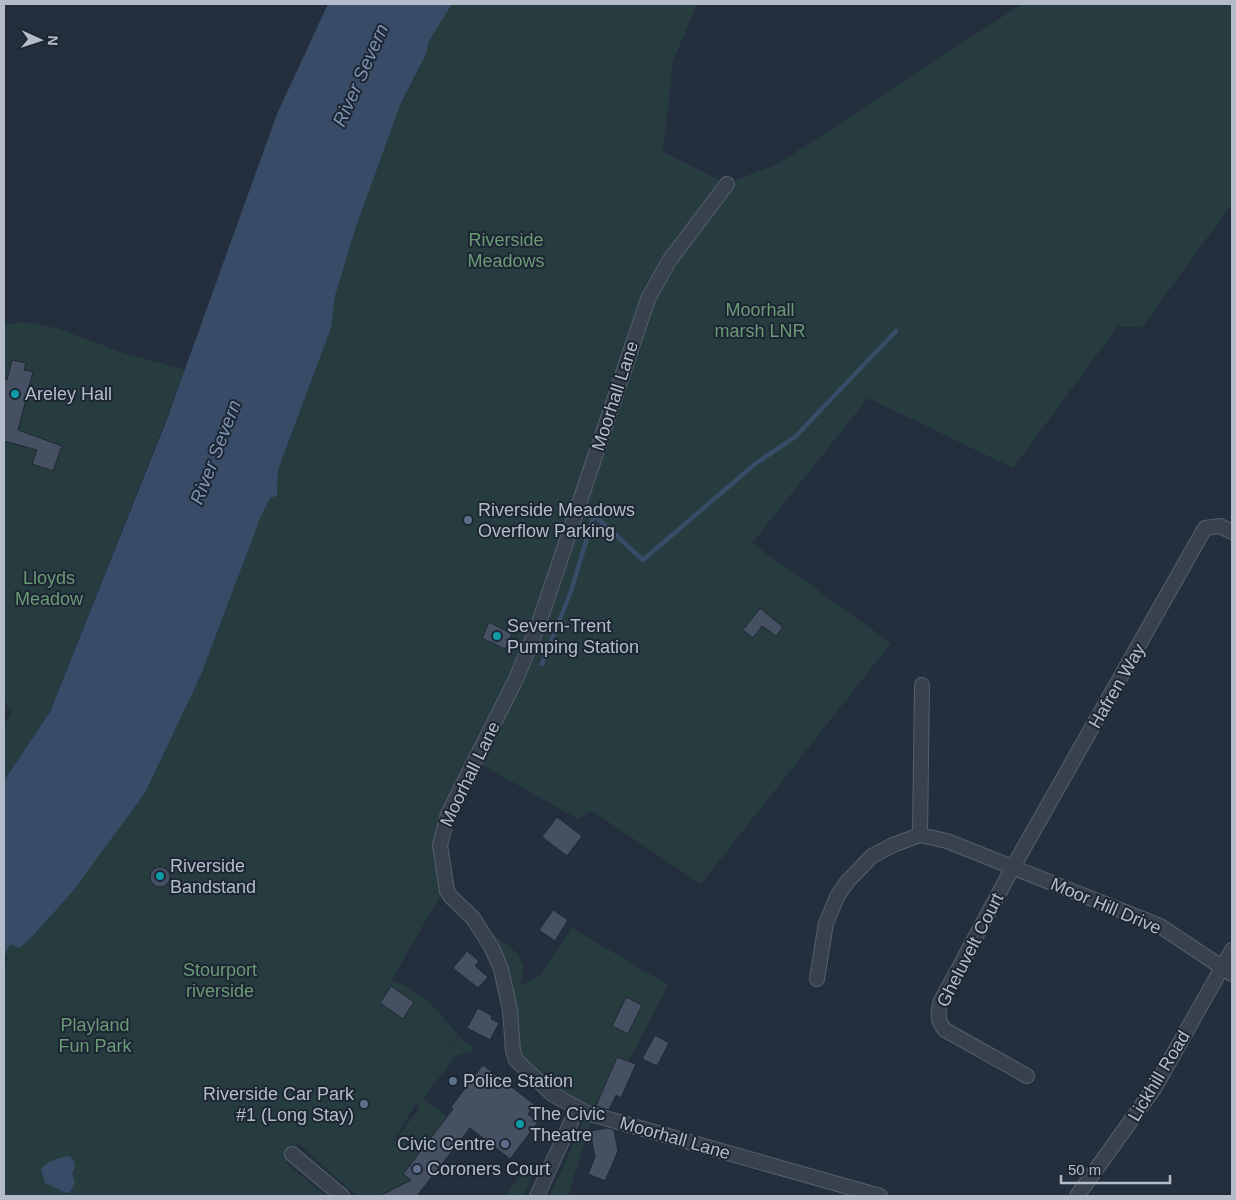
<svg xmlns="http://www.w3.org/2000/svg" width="1236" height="1200" viewBox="0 0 1236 1200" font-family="Arial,sans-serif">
  <rect width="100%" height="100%" fill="#242f3e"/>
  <g fill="#263c3f" fill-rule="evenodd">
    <path d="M 452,4 L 697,4 L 673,61 L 663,152 L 727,184 L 701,229 L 738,179 L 776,165 L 1022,4 L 1232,4 L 1232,204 L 1142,327 L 1118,326 L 1013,468 L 868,398 L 752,543 L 891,643 L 701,884 L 592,811 L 578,819 L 475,761 L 481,748 L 435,830 L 440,874 L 446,886 L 392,979 L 425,998 L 459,1035 L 450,1050 L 459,1037 L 475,1050 L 457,1055 L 423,1098 L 447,1117 L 403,1174 L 410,1179 C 395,1198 379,1196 357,1196 L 293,1139 L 297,1146 L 285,1162 L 326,1196 L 9,1196 L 4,1193 L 4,966 L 8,959 L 4,954 L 11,943 L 24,942 L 30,939 L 73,891 L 145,793 L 201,675 L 261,516 L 270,498 L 277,496 L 278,470 L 331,328 L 335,296 L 355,230 L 400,105 L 426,54 L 429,41 ZM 417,1102 L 419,1109 L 390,1146 Z"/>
    <path d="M 22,322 L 56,328 L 121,352 L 185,370 L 50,712 L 4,781 L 4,725 L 13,712 L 4,701 L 4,325 Z"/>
    <path d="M 473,918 L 518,954 L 524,967 L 521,985 L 540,975 L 572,928 L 668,985 L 629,1061 L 617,1057 L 596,1106 L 568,1196 L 550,1196 L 587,1113 L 521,1067 L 510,1010 Z"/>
    <path d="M 523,1172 L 532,1177 L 523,1196 L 505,1196 Z"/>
  </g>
  <g fill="#394c67">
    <path d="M 328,4 L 452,4 L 429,41 L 426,54 L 400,105 L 355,230 L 335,296 L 331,328 L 278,470 L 277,496 L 270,498 L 261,516 L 201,675 L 145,793 L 73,891 L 30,939 L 19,948 L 11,944 L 4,954 L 4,781 L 50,712 L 167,419 L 277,114 Z"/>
    <path d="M 69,1156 L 74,1161 L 75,1167 L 72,1173 L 75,1183 L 71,1191 L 66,1193 L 45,1183 L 41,1169 C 45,1162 60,1157 69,1156 Z"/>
  </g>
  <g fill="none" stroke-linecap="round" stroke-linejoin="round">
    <path stroke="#394c67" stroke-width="4.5" d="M 542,664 L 571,591 L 594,515 L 643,560 L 755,464 L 795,437 L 896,331"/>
  </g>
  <g fill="#455162" stroke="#1f2835">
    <path d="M 12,360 L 26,363 L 24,370 L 33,372 L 18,430 L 62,446 L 53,471 L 32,464 L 37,450 L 4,441 L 4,379 L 7,380 Z"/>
    <path d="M 760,608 L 783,627 L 776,636 L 762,626 L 753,638 L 743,630 Z"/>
    <path d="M 489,622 L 512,634 L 505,649 L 482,638 Z"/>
    <path d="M 557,817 L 582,836 L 567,856 L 542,837 Z"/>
    <circle cx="160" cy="877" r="10"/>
    <path d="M 553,910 L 568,920 L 555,941 L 539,930 Z"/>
    <path d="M 467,951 L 479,961 L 475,966 L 488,977 L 478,988 L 453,968 Z"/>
    <path d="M 391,986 L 414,1002 L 403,1019 L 380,1003 Z"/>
    <path d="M 626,997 L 642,1005 L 628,1034 L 612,1026 Z"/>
    <path d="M 478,1008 L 492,1016 L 491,1019 L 499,1023 L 490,1040 L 467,1028 Z"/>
    <path d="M 655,1035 L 669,1043 L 657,1066 L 642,1059 Z"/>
    <path d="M 617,1057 L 636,1064 L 621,1098 L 616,1095 L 609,1110 L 596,1106 Z"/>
    <path d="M 483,1065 L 535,1105 L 528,1114 L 538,1122 L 510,1159 L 470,1128 L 417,1196 L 380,1196 L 411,1180 L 403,1174 L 453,1109 L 451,1107 Z"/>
    <path d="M 608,1128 L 614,1130 L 618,1151 L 605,1181 L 588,1174 L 595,1157 L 590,1131 Z"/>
  </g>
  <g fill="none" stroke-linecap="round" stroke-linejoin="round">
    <g stroke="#565f6c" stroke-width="16">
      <g id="street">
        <path d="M 727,184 L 669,261 L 648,299 L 538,626 L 516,679 L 448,814 L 440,845 L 447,891 L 451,897 L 473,918 L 492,948 L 501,969 L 510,1010 L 513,1051 L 516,1060 L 552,1094 L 587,1113 L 880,1196"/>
        <path d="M 920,835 L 922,685"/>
        <path d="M 817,979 L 826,923 L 837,897 L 847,882 L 872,856 L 893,845 L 920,835 L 947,841 L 1160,926 L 1232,974"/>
        <path d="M 1027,1076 L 945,1030 C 937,1021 938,1014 940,1003 L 1013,867 L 1205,528 L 1220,526 L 1232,532"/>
        <path d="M 292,1154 L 342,1196"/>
        <path d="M 537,1196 L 577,1109"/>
        <path d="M 1077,1196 L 1155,1087 L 1232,950"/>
      </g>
    </g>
    <use href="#street" stroke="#38414e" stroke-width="14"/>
  </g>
  <g fill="#0f9aa8" stroke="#1d2633" stroke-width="2">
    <circle cx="15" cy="394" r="5"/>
    <circle cx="497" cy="636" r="5"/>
    <circle cx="160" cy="876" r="5"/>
    <circle cx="520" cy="1124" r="5"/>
  </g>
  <g fill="#5c6f8a" stroke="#1d2633" stroke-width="2">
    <circle cx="468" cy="520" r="5"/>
    <circle cx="453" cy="1081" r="5"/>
    <circle cx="364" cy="1104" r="5"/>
    <circle cx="505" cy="1144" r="5"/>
    <circle cx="417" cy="1169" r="5"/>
  </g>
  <g text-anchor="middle" stroke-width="4" stroke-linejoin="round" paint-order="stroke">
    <g font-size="18" fill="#6b9a76" stroke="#1d2633">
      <text x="506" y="246">Riverside<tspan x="506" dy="21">Meadows</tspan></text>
      <text x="760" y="316">Moorhall<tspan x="760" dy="21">marsh LNR</tspan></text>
      <text x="49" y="584">Lloyds<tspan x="49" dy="21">Meadow</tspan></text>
      <text x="220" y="976">Stourport<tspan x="220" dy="21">riverside</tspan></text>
      <text x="95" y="1031">Playland<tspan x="95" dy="21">Fun Park</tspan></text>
    </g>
    <g font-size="18" fill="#b4bcc9" stroke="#1d2633" text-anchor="start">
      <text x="25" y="400">Areley Hall</text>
      <text x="478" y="516">Riverside Meadows<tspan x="478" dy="21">Overflow Parking</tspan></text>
      <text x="507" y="632">Severn-Trent<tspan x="507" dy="21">Pumping Station</tspan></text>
      <text x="170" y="872">Riverside<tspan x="170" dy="21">Bandstand</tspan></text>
      <text x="463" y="1087">Police Station</text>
      <text x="354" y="1100" text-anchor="end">Riverside Car Park<tspan x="354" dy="21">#1 (Long Stay)</tspan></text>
      <text x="530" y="1120">The Civic<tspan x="530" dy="21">Theatre</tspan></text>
      <text x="495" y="1150" text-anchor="end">Civic Centre</text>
      <text x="427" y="1175">Coroners Court</text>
    </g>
    <g font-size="18" fill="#b4bcc9" stroke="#1d2633">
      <text transform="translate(615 396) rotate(-72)" y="6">Moorhall Lane</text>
      <text transform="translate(1117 686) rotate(-60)" y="6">Hafren Way</text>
      <text transform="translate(470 774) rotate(-64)" y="6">Moorhall Lane</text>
      <text transform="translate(1106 906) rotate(23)" y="6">Moor Hill Drive</text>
      <text transform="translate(970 950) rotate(-63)" y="6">Gheluvelt Court</text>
      <text transform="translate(1159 1076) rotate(-59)" y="6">Lickhill Road</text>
      <text transform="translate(675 1138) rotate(16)" y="6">Moorhall Lane</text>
    </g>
    <g font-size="19" font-style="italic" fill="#7c92b1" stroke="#1d2633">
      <text transform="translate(360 75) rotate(-66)" y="7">River Severn</text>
      <text transform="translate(215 452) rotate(-69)" y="7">River Severn</text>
    </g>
  </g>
  <rect width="1236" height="1200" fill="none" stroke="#b4bcc9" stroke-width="10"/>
  <g transform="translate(40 40) rotate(93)" stroke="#1d2633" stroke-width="4" paint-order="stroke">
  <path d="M0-4L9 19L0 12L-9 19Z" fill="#b4bcc9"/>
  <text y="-8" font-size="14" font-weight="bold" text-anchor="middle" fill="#b4bcc9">N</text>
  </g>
  <path d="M1061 1175v8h109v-8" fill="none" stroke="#b4bcc9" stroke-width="2.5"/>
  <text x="1068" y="1175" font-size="15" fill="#b4bcc9" stroke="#1d2633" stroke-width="4" paint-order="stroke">50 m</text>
</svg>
